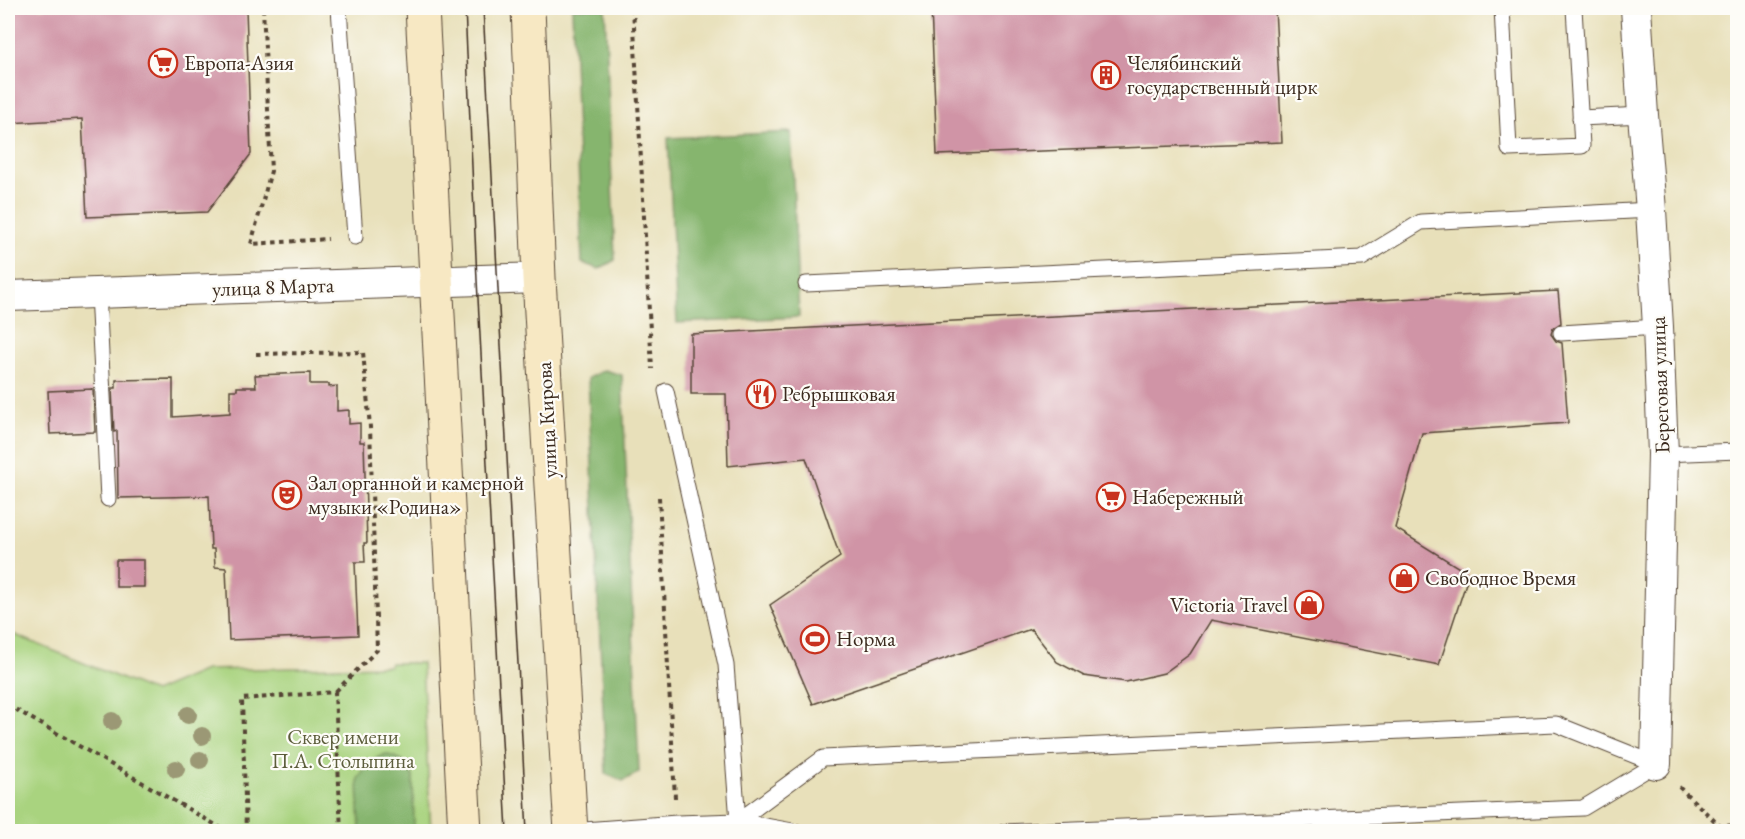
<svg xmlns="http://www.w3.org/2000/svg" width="1745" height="839" viewBox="0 0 1745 839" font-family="'EB Garamond',serif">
  <rect width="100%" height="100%" fill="#fdfcf7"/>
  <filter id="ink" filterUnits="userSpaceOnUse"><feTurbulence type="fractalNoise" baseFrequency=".0167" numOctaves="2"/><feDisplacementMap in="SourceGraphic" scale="12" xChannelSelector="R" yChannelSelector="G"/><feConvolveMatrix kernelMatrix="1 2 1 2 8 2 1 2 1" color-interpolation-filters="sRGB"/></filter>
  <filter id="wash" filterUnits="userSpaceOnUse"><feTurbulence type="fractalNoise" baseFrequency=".008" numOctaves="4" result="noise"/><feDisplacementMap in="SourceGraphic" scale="24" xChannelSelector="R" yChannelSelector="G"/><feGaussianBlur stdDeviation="1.35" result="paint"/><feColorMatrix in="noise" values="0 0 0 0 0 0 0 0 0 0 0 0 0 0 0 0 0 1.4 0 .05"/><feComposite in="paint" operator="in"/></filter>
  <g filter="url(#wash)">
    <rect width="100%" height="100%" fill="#e8e0ba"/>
    <path fill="#a9d37f" stroke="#727e4e" stroke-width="1.5" d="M 8,632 L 154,692 L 205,670 L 389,666 L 390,663 L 422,663 L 431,831 L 8,831 Z"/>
    <g fill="#86b56e" stroke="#607046" stroke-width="1.5">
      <path d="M 572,8 L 605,8 L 615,260 L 599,269 L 582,263 Z"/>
      <path d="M 791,132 L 799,317 L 677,323 L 668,138 Z"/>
      <path d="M 604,370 L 622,375 L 639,772 L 623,781 L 606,774 L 588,378 Z"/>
      <path d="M 386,754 L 402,760 L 413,776 L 414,831 L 360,831 L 358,779 L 369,761 Z"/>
    </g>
    <g id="blocks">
      <g fill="#d094a6">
        <path d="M 8,8 L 246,8 L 251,154 L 207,212 L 87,217 L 82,119 L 8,123 Z"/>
        <path d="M 931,8 L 1275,8 L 1282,142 L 937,155 Z"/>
        <path d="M 1558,291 L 1561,323 L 1553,328 L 1551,334 L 1556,341 L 1562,343 L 1568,423 L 1422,433 L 1395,528 L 1469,574 L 1439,665 L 1211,620 L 1190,654 L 1164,673 L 1126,682 L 1084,676 L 1057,662 L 1031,629 L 813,704 L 770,605 L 840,557 L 806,458 L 728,466 L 726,394 L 691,394 L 691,334 Z"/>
        <path d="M 310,373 L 310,384 L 329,384 L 329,387 L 337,386 L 337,411 L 349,410 L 349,424 L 360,423 L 360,442 L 364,442 L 367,543 L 364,543 L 365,562 L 355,562 L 358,635 L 229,640 L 226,568 L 215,567 L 214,549 L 211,549 L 209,496 L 118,498 L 117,431 L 114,432 L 112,388 L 116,388 L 116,380 L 173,379 L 173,417 L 230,413 L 230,390 L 237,390 L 237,387 L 256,387 L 255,375 Z"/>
        <path d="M 93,389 L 95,432 L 50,434 L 48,391 Z"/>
        <rect x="116" y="560" width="28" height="27"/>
      </g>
    </g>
  </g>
  <g filter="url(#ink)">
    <use href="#blocks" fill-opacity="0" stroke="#554535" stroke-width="1.5"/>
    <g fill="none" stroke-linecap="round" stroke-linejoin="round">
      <g stroke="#554535" stroke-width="17">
        <g id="service">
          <path d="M 339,8 L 355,237"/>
          <path d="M 1502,8 L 1509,149 L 1582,146 L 1574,8"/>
          <path d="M 1580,118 L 1643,115"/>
          <path d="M 806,284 L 1362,258 L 1421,222 L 1651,210"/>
          <path d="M 98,292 L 108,499"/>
          <path d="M 1561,333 L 1658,327"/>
          <path d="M 666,391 L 726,665 L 738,821"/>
          <path d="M 1663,454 L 1738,451"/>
          <path d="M 738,821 L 823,758 L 1556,724 L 1656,764"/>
          <path d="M 571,831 L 677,823 L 738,821 L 798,832"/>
          <path d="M 1004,832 L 1583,808 L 1656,764"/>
        </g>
      </g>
      <g stroke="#554535" stroke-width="32">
        <g id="minor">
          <path d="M 1636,8 L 1643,115 L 1651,210 L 1658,327 L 1663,454 L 1656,764"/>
          <path d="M 8,296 L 539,278"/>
        </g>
      </g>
      <g stroke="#554535" stroke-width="35">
        <g id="secondary">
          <path d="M 422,8 L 465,832"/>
          <path d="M 528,8 L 539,278 L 571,832"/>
        </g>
      </g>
      <g stroke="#554535" stroke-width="4" stroke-dasharray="4.5 4.5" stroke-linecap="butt">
        <path d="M 263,8 L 271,171 L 251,244 L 328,239"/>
        <path d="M 633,8 L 652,369"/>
        <path d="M 256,354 L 363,352 L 370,427 L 377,650 L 335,692"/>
        <path d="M 659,497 L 675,798"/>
        <path d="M 8,705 L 228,832"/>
        <path d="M 1679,787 L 1720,826 L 1738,825"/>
        <path d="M 8,825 L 19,832"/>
        <path d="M 246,832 L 242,699 L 335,692 L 341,832"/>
      </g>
      <use href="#service" stroke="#fff" stroke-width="15"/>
      <use href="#minor" stroke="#fff" stroke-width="30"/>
      <use href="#secondary" stroke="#f7e8c3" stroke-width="33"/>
      <g stroke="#3b2a1e" stroke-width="1.5">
        <path d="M 465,8 L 477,280 L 507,832"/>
        <path d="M 483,8 L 527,832"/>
      </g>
    </g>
    <g fill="#9b9874">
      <circle cx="188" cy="715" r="9"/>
      <circle cx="112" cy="721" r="9"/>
      <circle cx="202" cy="736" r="9"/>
      <circle cx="200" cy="760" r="9"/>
      <circle cx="176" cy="769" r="9"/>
    </g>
  </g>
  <defs>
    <g id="supermarket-ring" transform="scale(1.5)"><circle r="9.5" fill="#fdfcf7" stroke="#c8321e" stroke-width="1.5"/><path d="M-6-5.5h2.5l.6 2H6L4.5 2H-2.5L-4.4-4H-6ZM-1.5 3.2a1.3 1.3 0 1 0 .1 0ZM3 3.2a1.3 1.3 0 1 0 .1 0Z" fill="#c8321e"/></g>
    <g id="building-ring" transform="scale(1.5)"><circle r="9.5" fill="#fdfcf7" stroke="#c8321e" stroke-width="1.5"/><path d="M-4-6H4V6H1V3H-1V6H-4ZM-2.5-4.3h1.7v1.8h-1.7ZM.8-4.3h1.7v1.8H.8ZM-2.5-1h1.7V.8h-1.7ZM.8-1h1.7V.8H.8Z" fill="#c8321e"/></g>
    <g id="restaurant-ring" transform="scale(1.5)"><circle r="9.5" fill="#fdfcf7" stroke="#c8321e" stroke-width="1.5"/><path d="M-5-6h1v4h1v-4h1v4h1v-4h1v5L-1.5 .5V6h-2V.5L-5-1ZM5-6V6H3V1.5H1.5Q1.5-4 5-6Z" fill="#c8321e"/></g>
    <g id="theatre-ring" transform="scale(1.5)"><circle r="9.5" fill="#fdfcf7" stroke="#c8321e" stroke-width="1.5"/><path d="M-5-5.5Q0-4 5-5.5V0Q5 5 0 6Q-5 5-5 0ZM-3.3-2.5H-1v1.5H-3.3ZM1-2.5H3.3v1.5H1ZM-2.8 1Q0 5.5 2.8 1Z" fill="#c8321e"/></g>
    <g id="shop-ring" transform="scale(1.5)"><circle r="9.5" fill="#fdfcf7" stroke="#c8321e" stroke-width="1.5"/><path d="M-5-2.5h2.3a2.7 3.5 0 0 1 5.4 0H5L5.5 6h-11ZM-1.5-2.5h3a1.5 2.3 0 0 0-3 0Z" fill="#c8321e"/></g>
    <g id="stadium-ring" transform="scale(1.5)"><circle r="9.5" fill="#fdfcf7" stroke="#c8321e" stroke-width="1.5"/><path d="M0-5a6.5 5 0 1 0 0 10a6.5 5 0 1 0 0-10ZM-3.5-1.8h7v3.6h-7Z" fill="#c8321e"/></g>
  </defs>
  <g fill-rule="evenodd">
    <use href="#supermarket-ring" x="163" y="63"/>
    <use href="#building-ring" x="1106" y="75"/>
    <use href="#restaurant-ring" x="761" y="394"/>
    <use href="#theatre-ring" x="287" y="495"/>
    <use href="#supermarket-ring" x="1111" y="497"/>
    <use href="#shop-ring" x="1404" y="578"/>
    <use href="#shop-ring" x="1309" y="605"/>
    <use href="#stadium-ring" x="815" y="639"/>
  </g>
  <g text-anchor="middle" stroke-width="4.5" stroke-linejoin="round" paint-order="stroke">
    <g font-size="21" fill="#3b2a1e" stroke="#fdfcf7" text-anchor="start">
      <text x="184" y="70">Европа-Азия</text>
      <text x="1127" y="70">Челябинский<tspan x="1127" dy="24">государственный цирк</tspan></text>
      <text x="782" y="401">Ребрышковая</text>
      <text x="308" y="490">Зал органной и камерной<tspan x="308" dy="24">музыки «Родина»</tspan></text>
      <text x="1132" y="504">Набережный</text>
      <text x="1425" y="585">Свободное Время</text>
      <text x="1288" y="612" text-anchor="end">Victoria Travel</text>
      <text x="836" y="646">Норма</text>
    </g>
    <g font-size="21" fill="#3b2a1e" stroke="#fdfcf7">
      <text transform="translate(273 287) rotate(-2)" y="7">улица 8 Марта</text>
      <text transform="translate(1660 385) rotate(-92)" y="7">Береговая улица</text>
      <text transform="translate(547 420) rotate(-93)" y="7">улица Кирова</text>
    </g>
    <g font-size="21" fill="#5c5d3b" stroke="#fdfcf7">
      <text x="343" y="744">Сквер имени<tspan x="343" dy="24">П.А. Столыпина</tspan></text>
    </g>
  </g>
  <rect width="1745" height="839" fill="none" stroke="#fdfcf7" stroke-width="30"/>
</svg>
